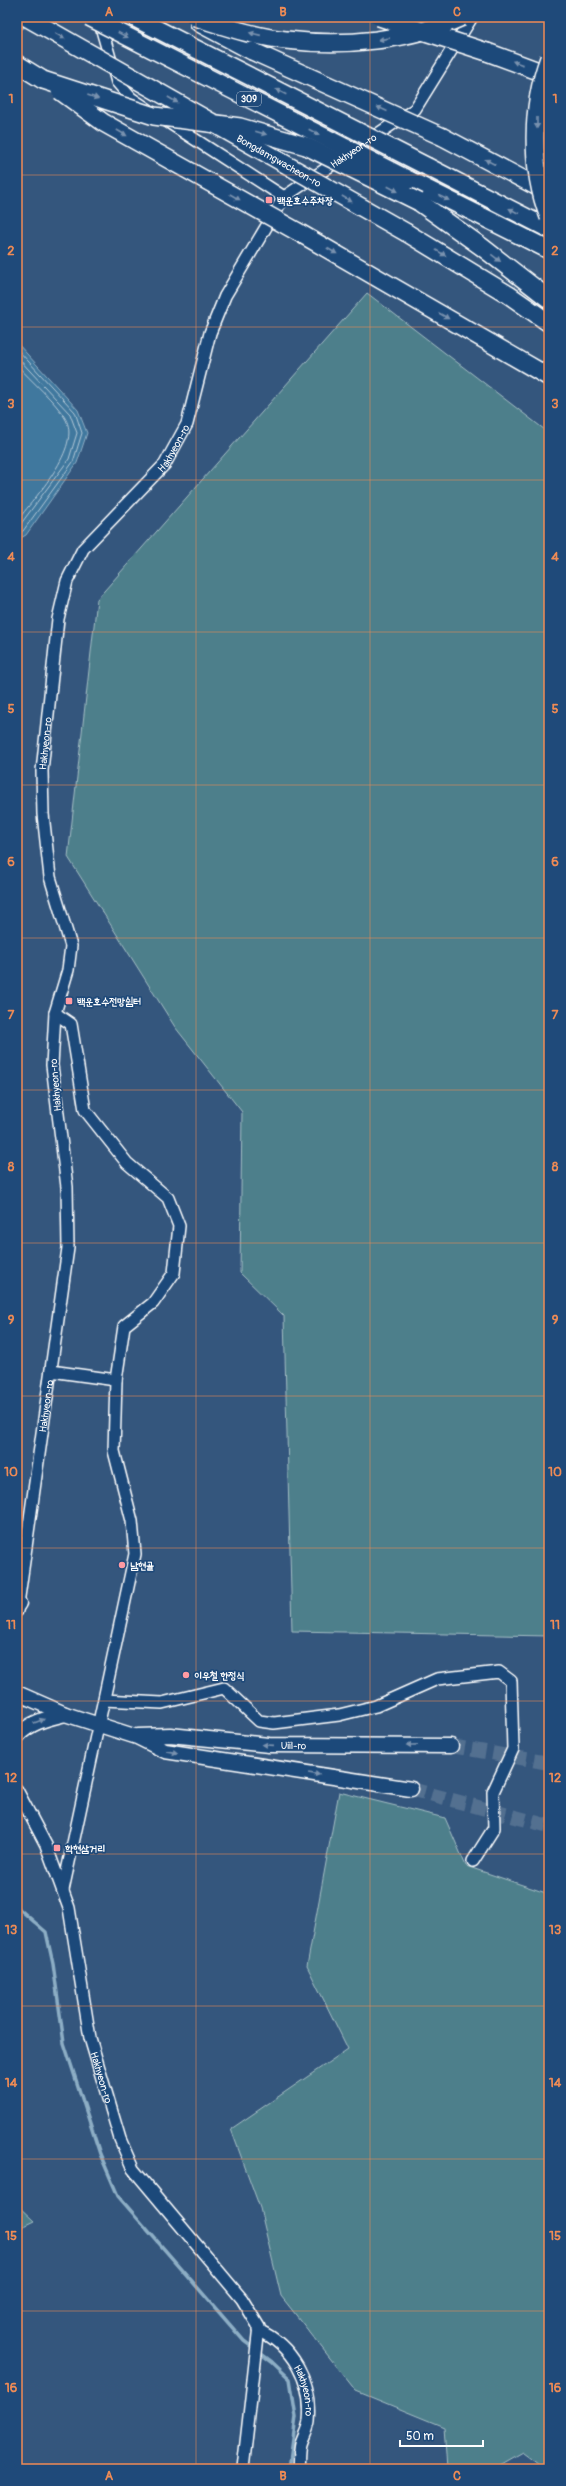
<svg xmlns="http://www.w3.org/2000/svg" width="566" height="2486" viewBox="0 0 566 2486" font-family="Pangolin,'Poor Story',sans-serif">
  <rect width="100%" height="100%" fill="#34567d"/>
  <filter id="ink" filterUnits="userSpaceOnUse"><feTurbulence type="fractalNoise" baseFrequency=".025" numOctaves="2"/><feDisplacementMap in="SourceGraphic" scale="8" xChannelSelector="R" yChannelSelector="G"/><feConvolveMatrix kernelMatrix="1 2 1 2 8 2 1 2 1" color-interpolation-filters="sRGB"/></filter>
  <g filter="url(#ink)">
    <g fill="#4d7f8b" stroke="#a6bfc5">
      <path d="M 367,293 L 549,433 L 549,1636 L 292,1631 L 284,1316 L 240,1273 L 242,1112 L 175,1027 L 68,857 L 97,599 Z"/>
      <path d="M 339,1792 L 445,1818 L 466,1866 L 549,1894 L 549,2469 L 546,2469 L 523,2452 L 493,2469 L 447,2469 L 444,2427 L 356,2391 L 281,2296 L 260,2208 L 231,2129 L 348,2049 L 307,1966 Z"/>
      <path d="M 17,2205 L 34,2221 L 17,2229 Z"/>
    </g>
    <path fill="#41789e" stroke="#8daec5" d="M 17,343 L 78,410 L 87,433 L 77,463 L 26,535 L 17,540 Z"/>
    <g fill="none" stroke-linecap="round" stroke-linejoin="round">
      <g stroke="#b3c9d8" stroke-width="1">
        <path d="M 17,349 L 75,412 L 82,433 L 73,462 L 23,531 L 17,535"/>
        <path d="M 17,357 L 70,414 L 77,433 L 69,459 L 17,529"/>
        <path d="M 17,365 C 30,380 56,402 65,418 C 83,447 34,498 17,521"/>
      </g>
      <g stroke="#8daec5" stroke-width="3.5">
        <path d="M 17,30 L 29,24"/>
        <path d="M 17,1907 L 46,1932 L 53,1964 L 64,2043 L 100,2154 L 118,2196 L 244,2341 L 272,2362 L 290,2379 L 296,2417 L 289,2469"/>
      </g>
      <g stroke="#526f90" stroke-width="14" stroke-dasharray="14 7" stroke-linecap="butt">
        <path d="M 451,1746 L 549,1763"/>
        <path d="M 411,1789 L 549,1826"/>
      </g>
      <g stroke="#fff" stroke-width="14">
        <g id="minor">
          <path d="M 99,20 L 117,82 L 131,98 L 149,110"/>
          <path d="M 165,120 L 284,197"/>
          <path d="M 55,1013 L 71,1024 L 85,1110 L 127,1163 L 168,1198 L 179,1226 L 174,1273 L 153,1303 L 124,1326 L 116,1380 L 114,1451 L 132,1521 L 135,1554 L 63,1890"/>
          <path d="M 51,1371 L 116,1380"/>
          <path id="s1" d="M 17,1611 L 68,1248 L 67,1187 L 52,1065 L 55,1013 L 68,970 L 71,946 L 50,877 L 43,814 L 42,771 L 58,619 L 67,581 L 83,549 L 165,464 L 187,424 L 210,333 L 225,296 L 284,197 L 415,109 L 472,17"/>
          <path d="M 104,1700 L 162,1703 L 224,1688 L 259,1721 L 274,1723 L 339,1715 L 376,1706 L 437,1679 L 499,1672 L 511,1681 L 513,1749 L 493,1792 L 494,1828 L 473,1861"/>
          <path id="s2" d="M 17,1790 L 46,1845 L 69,1908 L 90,2038 L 120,2139 L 133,2169 L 242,2299 L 259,2327 L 243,2469"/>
          <path id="s3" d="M 258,2330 C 292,2345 313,2382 309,2421 C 308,2429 303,2437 301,2444 C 299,2452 300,2461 299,2469"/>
        </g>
      </g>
      <g stroke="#fff" stroke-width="17">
        <g id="major">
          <path d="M 17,1606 L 19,1603"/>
          <path d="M 17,1693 L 65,1714 L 137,1737 L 165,1751 L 411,1789"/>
          <path d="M 17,1736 C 31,1722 45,1719 65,1714"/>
          <path id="s4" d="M 138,1736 L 170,1735 L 269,1745 L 451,1746"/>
        </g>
      </g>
      <g stroke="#fff" stroke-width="20">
        <g id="highway">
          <path d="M 199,23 L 252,51"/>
          <path d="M 487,52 L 549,75"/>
          <path d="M 17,64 L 43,80"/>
          <path d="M 443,137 L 549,193"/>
          <path d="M 428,167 L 549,229"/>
          <path d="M 409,180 L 549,250"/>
          <path d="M 419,202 L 482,247 L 549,299"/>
          <path d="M 298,232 L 549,377"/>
          <path d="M 407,233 L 509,295 L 549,323"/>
        </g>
      </g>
      <use href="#minor" stroke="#1f4a7a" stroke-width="11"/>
      <use href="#major" stroke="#1f4a7a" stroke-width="14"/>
      <use href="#highway" stroke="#1f4a7a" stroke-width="17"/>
      <g stroke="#fff" stroke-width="20" stroke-linecap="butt">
        <g id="highway-bridge">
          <path id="s5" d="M 26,17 L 407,233"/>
          <path d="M 89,17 L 409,180"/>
          <path d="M 133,17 L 428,167"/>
          <path d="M 195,17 C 224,26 255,37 286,40 C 344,47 408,41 462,17"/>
          <path d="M 379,17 L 487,52"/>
          <path d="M 252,51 L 443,137"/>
          <path d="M 549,58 C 531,106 530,169 549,217"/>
          <path d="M 43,80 L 154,116 L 240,127 L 306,146 L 419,202"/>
          <path d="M 60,91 L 104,123 L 298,232"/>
        </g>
      </g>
      <use href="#highway-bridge" stroke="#1f4a7a" stroke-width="17"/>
    </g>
    <defs><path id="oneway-solid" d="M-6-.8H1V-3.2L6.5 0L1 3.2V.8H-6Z"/></defs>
    <g fill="#7992af">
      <use href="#oneway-solid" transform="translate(255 34) rotate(-167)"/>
      <use href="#oneway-solid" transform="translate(123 35) rotate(27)"/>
      <use href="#oneway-solid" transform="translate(60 36) rotate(30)"/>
      <use href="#oneway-solid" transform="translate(384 39) rotate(172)"/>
      <use href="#oneway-solid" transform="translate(518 63) rotate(-160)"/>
      <use href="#oneway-solid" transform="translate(281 92) rotate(-153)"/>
      <use href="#oneway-solid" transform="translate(93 97) rotate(19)"/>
      <use href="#oneway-solid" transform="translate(173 100) rotate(30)"/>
      <use href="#oneway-solid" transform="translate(382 109) rotate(-156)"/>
      <use href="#oneway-solid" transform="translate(537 123) rotate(90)"/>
      <use href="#oneway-solid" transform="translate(314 132) rotate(27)"/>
      <use href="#oneway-solid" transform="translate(122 133) rotate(30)"/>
      <use href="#oneway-solid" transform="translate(261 133) rotate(16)"/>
      <use href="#oneway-solid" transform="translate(490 162) rotate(-152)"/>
      <use href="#oneway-solid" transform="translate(393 189) rotate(27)"/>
      <use href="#oneway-solid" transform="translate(235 197) rotate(30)"/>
      <use href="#oneway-solid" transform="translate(444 198) rotate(26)"/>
      <use href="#oneway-solid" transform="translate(347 199) rotate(30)"/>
      <use href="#oneway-solid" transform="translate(514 211) rotate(-153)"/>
      <use href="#oneway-solid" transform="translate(332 251) rotate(30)"/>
      <use href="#oneway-solid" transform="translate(441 253) rotate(31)"/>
      <use href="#oneway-solid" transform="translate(496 258) rotate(38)"/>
      <use href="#oneway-solid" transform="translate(444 316) rotate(30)"/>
      <use href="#oneway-solid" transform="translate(39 1721) rotate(-21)"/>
      <use href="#oneway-solid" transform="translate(268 1745) rotate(-176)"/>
      <use href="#oneway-solid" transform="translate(412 1745) rotate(179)"/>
      <use href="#oneway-solid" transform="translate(172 1752) rotate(9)"/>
      <use href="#oneway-solid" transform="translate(314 1774) rotate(9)"/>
    </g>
  </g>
  <path fill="none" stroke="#ef8b55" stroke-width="1" stroke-opacity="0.55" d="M 196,17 L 196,2469M 370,17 L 370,2469M 17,175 L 549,175M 17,327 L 549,327M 17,480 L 549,480M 17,632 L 549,632M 17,785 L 549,785M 17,938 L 549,938M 17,1090 L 549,1090M 17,1243 L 549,1243M 17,1396 L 549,1396M 17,1548 L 549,1548M 17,1701 L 549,1701M 17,1854 L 549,1854M 17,2006 L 549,2006M 17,2159 L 549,2159M 17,2311 L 549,2311"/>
  <g fill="#ff9aa2" stroke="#1f4a7a" stroke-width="1.5">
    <rect x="265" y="196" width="8" height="8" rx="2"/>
    <rect x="65" y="997" width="8" height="8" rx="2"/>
    <circle cx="122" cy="1565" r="4"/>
    <circle cx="186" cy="1675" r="4"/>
    <rect x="53" y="1844" width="8" height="8" rx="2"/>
  </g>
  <g text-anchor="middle" stroke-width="3.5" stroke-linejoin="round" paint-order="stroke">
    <rect fill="#1f4a7a" stroke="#bcc9d7" stroke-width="1" x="237" y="92" width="24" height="14" rx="3"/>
    <g font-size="9" font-weight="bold" fill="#fff">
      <text x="249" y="102">309</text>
    </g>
    <g font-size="10" fill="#fff" stroke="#1f4a7a">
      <text dy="4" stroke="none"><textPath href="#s1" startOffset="1574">Hakhyeon-ro</textPath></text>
      <text dy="4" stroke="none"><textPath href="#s5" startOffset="291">Bongdamgwacheon-ro</textPath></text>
      <text dy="4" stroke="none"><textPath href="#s1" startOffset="1214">Hakhyeon-ro</textPath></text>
      <text dy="4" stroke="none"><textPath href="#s1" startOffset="878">Hakhyeon-ro</textPath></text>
      <text transform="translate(55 1085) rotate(-95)" y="4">Hakhyeon-ro</text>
      <text dy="4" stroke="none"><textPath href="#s1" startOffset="207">Hakhyeon-ro</textPath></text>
      <text dy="4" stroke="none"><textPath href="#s4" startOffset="156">Uiil-ro</textPath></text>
      <text dy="4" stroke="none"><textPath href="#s2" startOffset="302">Hakhyeon-ro</textPath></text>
      <text dy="4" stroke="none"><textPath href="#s3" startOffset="80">Hakhyeon-ro</textPath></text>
    </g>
    <g font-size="10" font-weight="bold" fill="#fff" stroke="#1f4a7a" text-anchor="start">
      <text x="277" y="204">백운호수주차장</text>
      <text x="77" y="1005">백운호수전망쉼터</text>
      <text x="130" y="1569">남현골</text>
      <text x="194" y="1679">이우철 한정식</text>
      <text x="65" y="1852">학현삼거리</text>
    </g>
  </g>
  <rect width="566" height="2486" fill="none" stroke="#1f4a7a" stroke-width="44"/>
  <path d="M400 2440v6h83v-6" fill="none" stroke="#ffffff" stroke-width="2"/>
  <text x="406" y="2440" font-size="12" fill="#ffffff" stroke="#1f4a7a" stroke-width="3" paint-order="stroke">50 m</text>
  <rect x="22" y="22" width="522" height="2442" fill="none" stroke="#ef8b55" stroke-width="1.5"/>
  <g font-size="13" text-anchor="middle" font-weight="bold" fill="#ef8b55">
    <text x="109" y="16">A</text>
    <text x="283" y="16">B</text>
    <text x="457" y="16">C</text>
    <text x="11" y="103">1</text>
    <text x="555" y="103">1</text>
    <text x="11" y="255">2</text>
    <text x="555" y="255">2</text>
    <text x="11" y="408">3</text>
    <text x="555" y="408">3</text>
    <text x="11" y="561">4</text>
    <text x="555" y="561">4</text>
    <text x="11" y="713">5</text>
    <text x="555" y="713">5</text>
    <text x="11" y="866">6</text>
    <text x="555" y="866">6</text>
    <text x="11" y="1019">7</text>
    <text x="555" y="1019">7</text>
    <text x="11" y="1171">8</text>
    <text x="555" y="1171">8</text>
    <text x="11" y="1324">9</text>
    <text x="555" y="1324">9</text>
    <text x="11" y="1476">10</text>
    <text x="555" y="1476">10</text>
    <text x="11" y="1629">11</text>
    <text x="555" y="1629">11</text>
    <text x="11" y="1782">12</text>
    <text x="555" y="1782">12</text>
    <text x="11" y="1934">13</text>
    <text x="555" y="1934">13</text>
    <text x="11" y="2087">14</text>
    <text x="555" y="2087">14</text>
    <text x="11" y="2240">15</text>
    <text x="555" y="2240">15</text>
    <text x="11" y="2392">16</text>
    <text x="555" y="2392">16</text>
    <text x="109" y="2480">A</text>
    <text x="283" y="2480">B</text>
    <text x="457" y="2480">C</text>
  </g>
</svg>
